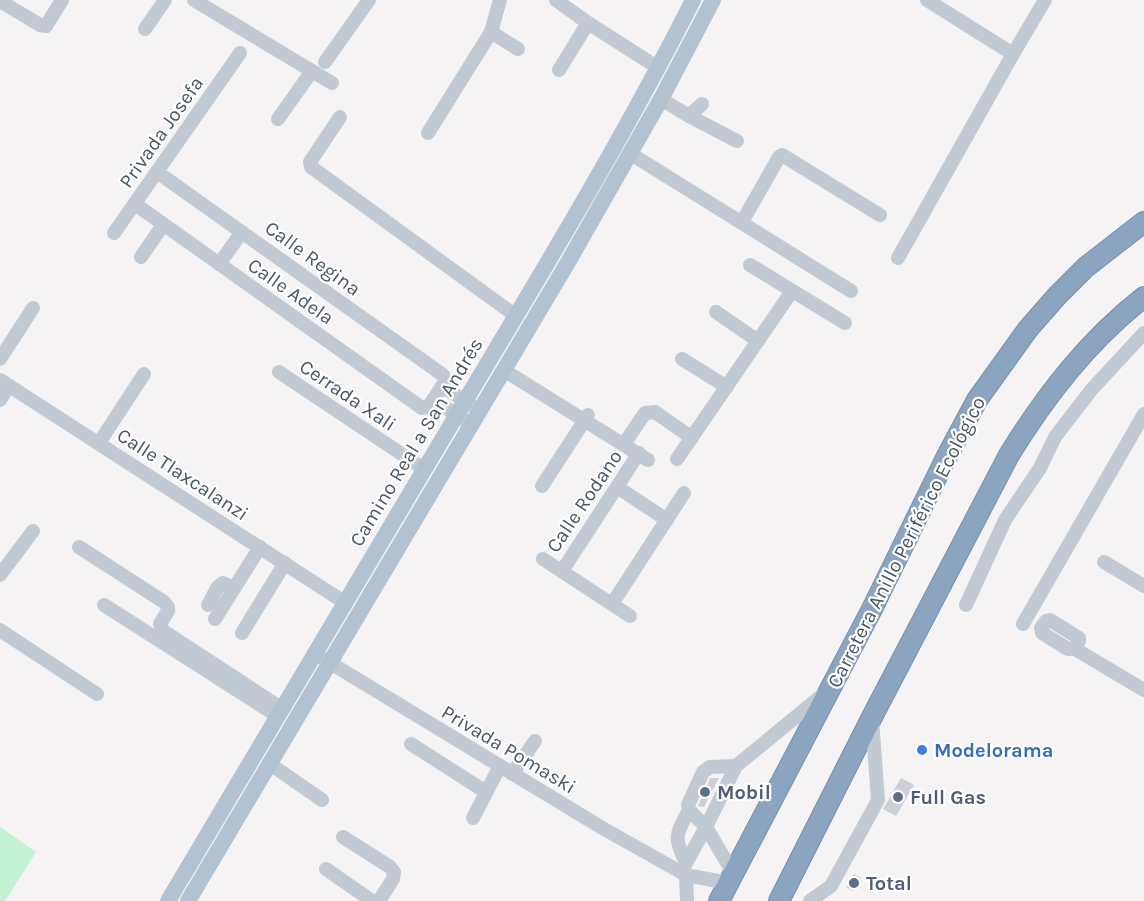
<svg xmlns="http://www.w3.org/2000/svg" width="1144" height="901" viewBox="0 0 1144 901" font-family="Karla,sans-serif">
  <rect width="100%" height="100%" fill="#f5f3f3"/>
  <path fill="#c3f1d5" d="M 0,827 L 36,852 L 5,901 L 0,901 Z"/>
  <g fill="#cdcfd5">
    <path d="M 710,778 L 719,778 L 704,807 L 698,806 Z"/>
    <path d="M 901,778 L 914,785 L 896,816 L 883,809 Z"/>
    <path d="M 854,874 L 861,878 L 853,891 L 846,887 Z"/>
  </g>
  <g fill="none" stroke-linecap="round" stroke-linejoin="round">
    <g stroke="#7690ad" stroke-width="22">
      <g id="highway">
        <path d="M 719,901 L 872,609 L 947,456 L 977,400 L 1028,329 L 1057,296 L 1086,267 L 1144,222"/>
        <path d="M 779,901 L 872,717 L 1009,455 C 1046,395 1088,341 1144,297"/>
      </g>
    </g>
    <g stroke="#c1cad2" stroke-width="14">
      <path d="M 194,0 L 332,83"/>
      <path d="M 556,0 L 588,23 L 657,67"/>
      <path d="M 927,0 L 1013,54"/>
      <path d="M 0,1 L 40,25 L 46,26 L 62,0"/>
      <path d="M 145,29 L 165,0"/>
      <path d="M 491,32 L 518,49"/>
      <path d="M 325,62 L 369,0"/>
      <path d="M 559,70 L 588,23"/>
      <path d="M 661,99 L 689,116 L 702,104"/>
      <path d="M 689,116 L 737,141"/>
      <path d="M 340,117 L 310,162 L 311,167 L 516,316"/>
      <path d="M 278,119 L 312,71"/>
      <path d="M 428,133 L 491,32 L 500,0"/>
      <path d="M 631,154 L 851,291"/>
      <path d="M 135,204 L 422,408 L 429,406 L 445,382 L 443,375 L 157,172"/>
      <path d="M 742,222 L 779,157 L 782,155 L 880,215"/>
      <path d="M 114,233 L 240,53"/>
      <path d="M 141,257 L 163,225"/>
      <path d="M 898,258 L 1013,54 L 1045,0"/>
      <path d="M 219,264 L 242,232"/>
      <path d="M 750,265 L 845,323"/>
      <path d="M 716,312 L 758,341"/>
      <path d="M 0,359 L 33,308"/>
      <path d="M 682,359 L 727,387"/>
      <path d="M 505,371 L 648,460"/>
      <path d="M 279,372 L 424,469"/>
      <path d="M 0,380 L 344,602"/>
      <path d="M 442,386 L 480,411"/>
      <path d="M 0,400 L 9,386"/>
      <path d="M 433,400 L 472,424"/>
      <path d="M 99,443 L 144,374"/>
      <path d="M 624,444 L 645,413 L 655,412 L 692,438"/>
      <path d="M 677,459 L 792,291"/>
      <path d="M 542,486 L 588,415"/>
      <path d="M 617,487 L 667,520"/>
      <path d="M 79,547 L 164,602 L 168,607 L 168,611 L 160,624 L 162,630 L 281,708"/>
      <path d="M 543,559 L 630,616"/>
      <path d="M 1104,562 L 1144,586"/>
      <path d="M 562,571 L 639,453"/>
      <path d="M 0,575 L 33,531"/>
      <path d="M 612,604 L 684,493"/>
      <path d="M 104,605 L 276,715"/>
      <path d="M 208,605 L 217,588 L 223,583 L 234,588"/>
      <path d="M 966,605 L 1005,520 L 1040,468 L 1055,437 L 1092,389 L 1144,333"/>
      <path d="M 215,619 L 260,547"/>
      <path d="M 1050,620 L 1079,638 L 1079,641 L 1075,649 L 1068,649 L 1042,633 L 1041,628 L 1046,621 Z"/>
      <path d="M 1023,624 L 1144,414"/>
      <path d="M 0,630 L 97,694"/>
      <path d="M 242,633 L 285,563"/>
      <path d="M 1075,649 L 1144,690"/>
      <path d="M 314,653 L 604,829 L 686,875 L 729,883"/>
      <path d="M 411,744 L 486,792"/>
      <path d="M 270,764 L 322,800"/>
      <path d="M 512,774 L 535,741"/>
      <path d="M 473,818 L 500,766"/>
      <path d="M 343,837 L 390,867 L 394,872 L 393,879 L 379,901"/>
      <path d="M 686,863 C 673,836 676,835 689,810"/>
      <path d="M 326,869 L 372,901"/>
      <path d="M 681,872 L 706,827 L 736,766 L 825,693"/>
      <path d="M 733,873 L 706,827 L 689,810 L 688,805 L 703,772 L 710,767 L 736,766"/>
      <path d="M 686,875 L 687,901"/>
      <path d="M 810,901 L 831,886 L 878,800 L 872,719"/>
    </g>
    <g stroke="#b3c2d1" stroke-width="16">
      <path d="M 168,901 C 266,733 366,567 465,401 C 544,269 624,137 693,0"/>
      <path d="M 188,901 L 567,264 L 661,99 L 713,0"/>
    </g>
    <use href="#highway" stroke="#8ba5c1" stroke-width="20"/>
  </g>
  <circle fill="#3f7fe0" stroke="#fff" stroke-width="2" cx="922" cy="750" r="6"/>
  <g fill="#5c6f8a" stroke="#fff" stroke-width="2">
    <circle cx="705" cy="792" r="6"/>
    <circle cx="898" cy="797" r="6"/>
    <circle cx="854" cy="883" r="6"/>
  </g>
  <g text-anchor="middle" stroke-width="4.5" stroke-linejoin="round" paint-order="stroke">
    <g font-size="20" fill="#4a5661" stroke="#fff">
      <text transform="translate(161 132) rotate(-55)" y="7">Privada Josefa</text>
      <text transform="translate(313 258) rotate(36)" y="7">Calle Regina</text>
      <text transform="translate(291 291) rotate(35)" y="7">Calle Adela</text>
      <text transform="translate(348 395) rotate(34)" y="7">Cerrada Xali</text>
      <text transform="translate(416 442) rotate(-59)" y="7">Camino Real a San Andrés</text>
      <text transform="translate(183 474) rotate(33)" y="7">Calle Tlaxcalanzi</text>
      <text transform="translate(584 501) rotate(-56)" y="7">Calle Rodano</text>
      <text transform="translate(906 542) rotate(-63)" y="7">Carretera Anillo Periférico Ecológico</text>
      <text transform="translate(509 749) rotate(31)" y="7">Privada Pomaski</text>
    </g>
    <g font-size="20" font-weight="bold" fill="#366cbe" stroke="#fff" text-anchor="start">
      <text x="934" y="757">Modelorama</text>
    </g>
    <g font-size="20" font-weight="bold" fill="#4e5e75" stroke="#fff" text-anchor="start">
      <text x="717" y="799">Mobil</text>
      <text x="910" y="804">Full Gas</text>
      <text x="866" y="890">Total</text>
    </g>
  </g>
</svg>
